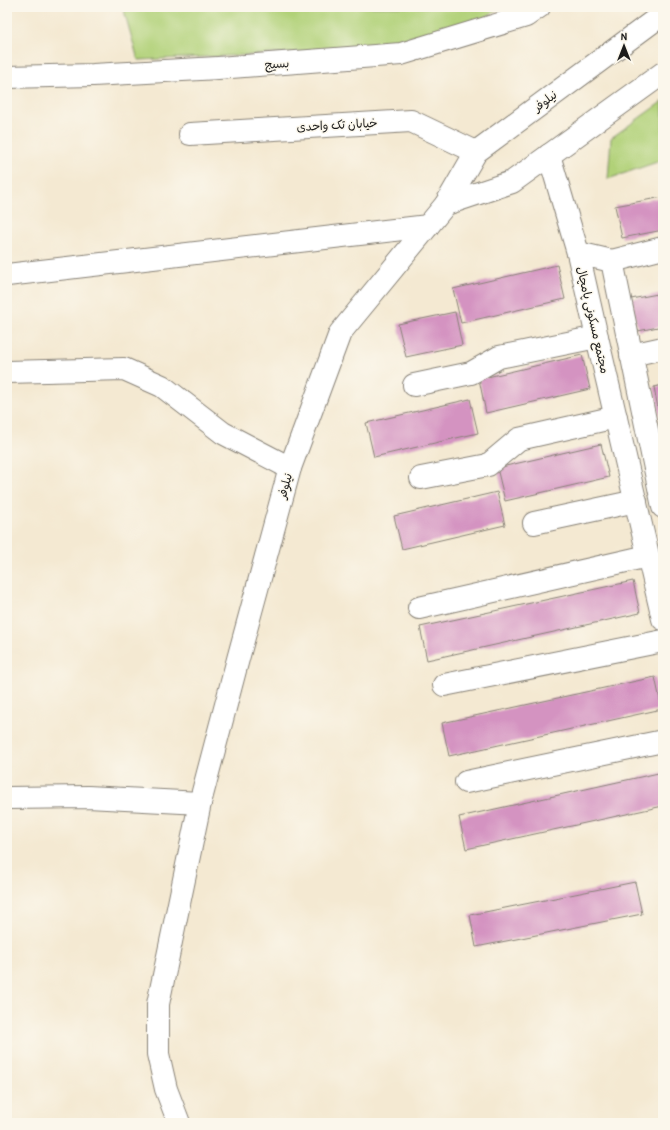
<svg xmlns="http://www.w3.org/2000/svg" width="670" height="1130" viewBox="0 0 670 1130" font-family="'Patrick Hand','Playpen Sans Arabic',sans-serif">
  <rect width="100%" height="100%" fill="#fbf7ec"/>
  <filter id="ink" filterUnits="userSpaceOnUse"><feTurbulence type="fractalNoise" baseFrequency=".025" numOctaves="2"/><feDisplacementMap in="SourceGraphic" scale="8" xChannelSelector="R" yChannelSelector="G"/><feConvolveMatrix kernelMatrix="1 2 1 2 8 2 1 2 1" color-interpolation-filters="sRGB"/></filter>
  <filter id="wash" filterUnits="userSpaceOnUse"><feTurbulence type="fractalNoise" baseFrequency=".012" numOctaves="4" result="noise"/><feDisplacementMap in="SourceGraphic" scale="16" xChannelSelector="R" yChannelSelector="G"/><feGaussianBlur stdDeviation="0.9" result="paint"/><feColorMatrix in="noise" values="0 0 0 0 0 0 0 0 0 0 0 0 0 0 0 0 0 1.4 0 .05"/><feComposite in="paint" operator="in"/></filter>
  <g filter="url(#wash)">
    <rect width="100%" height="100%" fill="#f4e9d2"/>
    <g fill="#b1d178" stroke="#66764a">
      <path d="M 123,7 L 502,7 L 486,17 L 362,50 L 138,60 Z"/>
      <path d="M 663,101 L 663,160 L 608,179 L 611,138 Z"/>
    </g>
    <g id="blocks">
      <g fill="#d493c1">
        <path d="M 663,197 L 663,230 L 622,238 L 615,206 Z"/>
        <path d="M 557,265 L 565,299 L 461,323 L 453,289 Z"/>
        <path d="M 663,293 L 663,326 L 638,331 L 631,299 Z"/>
        <path d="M 455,312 L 462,345 L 406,357 L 398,324 Z"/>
        <path d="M 582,355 L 590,389 L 486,413 L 479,379 Z"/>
        <path d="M 663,385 L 663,418 L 660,419 L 654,387 Z"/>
        <path d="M 470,399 L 478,433 L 374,457 L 366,423 Z"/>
        <path d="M 601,444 L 609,477 L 505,501 L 497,468 Z"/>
        <path d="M 497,492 L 505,525 L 402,549 L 394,516 Z"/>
        <path d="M 633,581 L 640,613 L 427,660 L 420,627 Z"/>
        <path d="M 655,677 L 662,709 L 449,756 L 442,723 Z"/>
        <path d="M 663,772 L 663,806 L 466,849 L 459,817 Z"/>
        <path d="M 635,882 L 642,914 L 476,947 L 470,915 Z"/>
      </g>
    </g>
  </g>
  <g filter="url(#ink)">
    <use href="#blocks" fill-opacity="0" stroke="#888277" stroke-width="1"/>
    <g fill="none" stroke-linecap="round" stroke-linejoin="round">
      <g stroke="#888277" stroke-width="24">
        <g id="minor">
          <path d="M 7,77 L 93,75 L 218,68 L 401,54 L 526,16 L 539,7"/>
          <path d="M 190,134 L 411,121 L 476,152"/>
          <path d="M 549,155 L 578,253"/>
          <path d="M 612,261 L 663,248"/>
          <path d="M 7,275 L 428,226"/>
          <path d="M 631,355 L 663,348"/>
          <path d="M 7,372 L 124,369 L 162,386 L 223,433 L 290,468"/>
          <path d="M 414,385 L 471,373 L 499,357 L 597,337"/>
          <path d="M 421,478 L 488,465 L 519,439 L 616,417"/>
          <path d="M 663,507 L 612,261 L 578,253 L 597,337 L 663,619"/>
          <path d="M 534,523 L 636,501"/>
          <path d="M 419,608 L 648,556"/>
          <path d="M 444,685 L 663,641"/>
          <path d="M 466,782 L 663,741"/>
          <path d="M 7,798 L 88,797 L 200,803"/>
        </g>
      </g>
      <g stroke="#888277" stroke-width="24">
        <g id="major">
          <path d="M 446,204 L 476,152 L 663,14"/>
          <path d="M 179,1123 L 166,1089 L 158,1054 L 158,1004 L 200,803 L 238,659 L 290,468 L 340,333 L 446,204 L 512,182 L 663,73"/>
        </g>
      </g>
      <use href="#minor" stroke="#fff" stroke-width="22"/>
      <use href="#major" stroke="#fff" stroke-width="22"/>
    </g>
  </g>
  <g text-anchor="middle" stroke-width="3" stroke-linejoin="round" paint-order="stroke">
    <g font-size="12" fill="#1c1c1c" stroke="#fbf7ec">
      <text transform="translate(277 64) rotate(-4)" y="4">بسیج</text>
      <text transform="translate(545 101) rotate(-37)" y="4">نیلوفر</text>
      <text transform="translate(337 125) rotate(-3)" y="4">خیابان تک واحدی</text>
      <text transform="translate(593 320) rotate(77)" y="4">مجتمع مسکونی پامچال</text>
      <text transform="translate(285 486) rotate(-75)" y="4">نیلوفر</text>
    </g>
  </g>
  <rect width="670" height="1130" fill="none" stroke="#fbf7ec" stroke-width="24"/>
  <g transform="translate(624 46)" stroke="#fbf7ec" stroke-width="3" paint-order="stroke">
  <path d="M0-3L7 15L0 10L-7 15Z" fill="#1c1c1c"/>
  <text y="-6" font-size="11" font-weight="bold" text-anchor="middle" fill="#1c1c1c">N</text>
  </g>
</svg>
